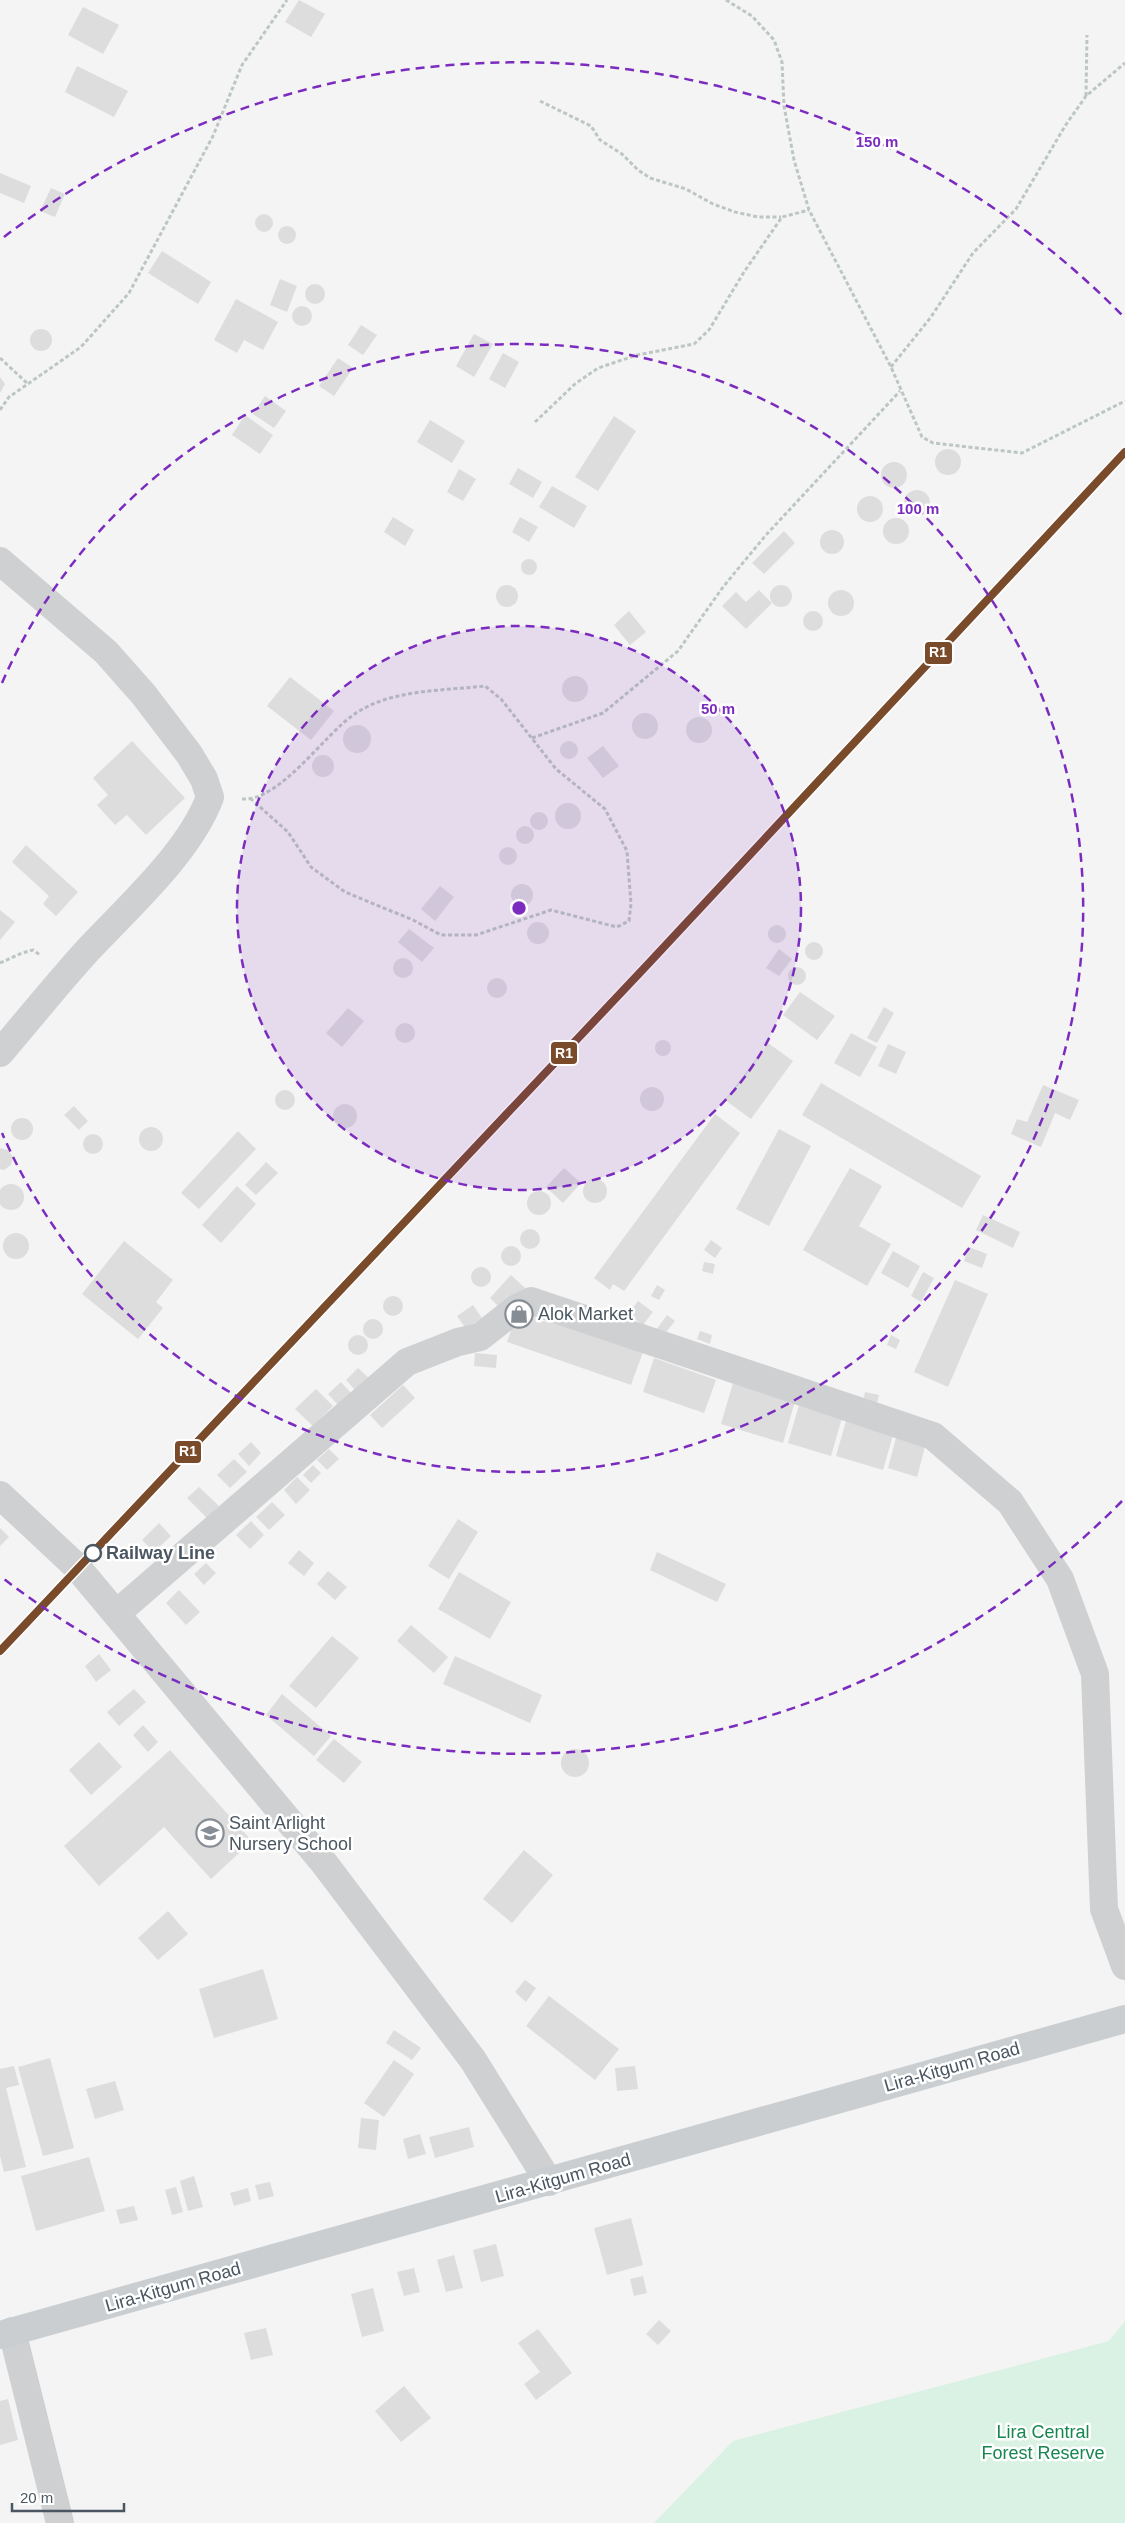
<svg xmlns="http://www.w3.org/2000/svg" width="1125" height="2523" viewBox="0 0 1125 2523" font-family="Arial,sans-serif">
  <rect width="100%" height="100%" fill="#f4f4f4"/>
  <path fill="#d9f2e3" d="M 1125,2321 L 1125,2523 L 654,2523 L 733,2441 L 1109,2341 Z"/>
  <g fill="#ddddde">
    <path d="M 299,0 L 325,14 L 311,37 L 285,22 Z"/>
    <path d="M 83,7 L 119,25 L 103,54 L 68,35 Z"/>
    <path d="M 77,66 L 128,91 L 114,117 L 65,92 Z"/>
    <path d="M 0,173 L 31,186 L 24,203 L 0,193 Z"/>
    <path d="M 51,188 L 65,194 L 55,217 L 40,211 Z"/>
    <circle cx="264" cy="223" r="9"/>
    <circle cx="287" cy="235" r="9"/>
    <path d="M 162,251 L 211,282 L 198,304 L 148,273 Z"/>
    <path d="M 280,279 L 297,286 L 287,312 L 270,305 Z"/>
    <circle cx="315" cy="294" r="10"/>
    <path d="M 236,299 L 278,322 L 263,350 L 244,340 L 237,353 L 214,340 Z"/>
    <circle cx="302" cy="316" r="10"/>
    <path d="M 361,325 L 377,335 L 363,355 L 348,345 Z"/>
    <circle cx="41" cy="340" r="11"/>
    <path d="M 474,334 L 493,344 L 474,377 L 456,366 Z"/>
    <path d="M 503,353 L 519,362 L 505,388 L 489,379 Z"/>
    <path d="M 338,358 L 353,368 L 334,396 L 319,386 Z"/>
    <path d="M 0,377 L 5,384 L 0,393 Z"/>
    <path d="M 265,396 L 286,411 L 274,428 L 253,414 Z"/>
    <path d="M 245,415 L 273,435 L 260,454 L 232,435 Z"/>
    <path d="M 614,416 L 636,431 L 598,491 L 575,477 Z"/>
    <path d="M 430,420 L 465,441 L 452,463 L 417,442 Z"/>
    <circle cx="948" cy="462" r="13"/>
    <circle cx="894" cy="475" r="13"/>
    <path d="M 518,468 L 542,482 L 533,498 L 509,484 Z"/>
    <path d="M 459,469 L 476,479 L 463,501 L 447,492 Z"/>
    <path d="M 552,486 L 587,506 L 574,528 L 539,507 Z"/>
    <circle cx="917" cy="503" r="13"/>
    <circle cx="870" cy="509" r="13"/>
    <path d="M 393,517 L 414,530 L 405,546 L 384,532 Z"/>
    <path d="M 520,517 L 538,527 L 529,542 L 512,532 Z"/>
    <circle cx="896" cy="531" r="13"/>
    <circle cx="832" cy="542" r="12"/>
    <path d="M 784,531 L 795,543 L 764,574 L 752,563 Z"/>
    <circle cx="529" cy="567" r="8"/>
    <circle cx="507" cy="596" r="11"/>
    <circle cx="781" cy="596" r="11"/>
    <path d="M 759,590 L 772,603 L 746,629 L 722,606 L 736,592 L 746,602 Z"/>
    <circle cx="841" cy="603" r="13"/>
    <path d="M 629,611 L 646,632 L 630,645 L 614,625 Z"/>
    <circle cx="813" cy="621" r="10"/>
    <circle cx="575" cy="689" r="13"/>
    <path d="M 290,677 L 334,711 L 311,740 L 267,706 Z"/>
    <circle cx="645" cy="726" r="13"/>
    <circle cx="699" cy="730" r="13"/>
    <circle cx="357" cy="739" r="14"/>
    <circle cx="569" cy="750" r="9"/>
    <path d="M 132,741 L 185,798 L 146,835 L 127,815 L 115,825 L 97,805 L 108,795 L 93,778 Z"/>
    <path d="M 603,746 L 619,766 L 603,778 L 587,758 Z"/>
    <circle cx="323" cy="766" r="11"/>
    <circle cx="568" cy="816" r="13"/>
    <circle cx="539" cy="821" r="9"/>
    <circle cx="525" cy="835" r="9"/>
    <path d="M 26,845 L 78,892 L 56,916 L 43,904 L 49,896 L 12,862 Z"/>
    <circle cx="508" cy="856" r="9"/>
    <circle cx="522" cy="895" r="11"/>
    <path d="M 440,886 L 454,897 L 435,921 L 421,909 Z"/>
    <path d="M 0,910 L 15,922 L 0,940 Z"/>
    <circle cx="538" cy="933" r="11"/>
    <circle cx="777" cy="934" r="9"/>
    <path d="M 409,929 L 434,948 L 422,962 L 398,942 Z"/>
    <circle cx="814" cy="951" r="9"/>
    <path d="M 779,949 L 792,959 L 779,976 L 766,968 Z"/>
    <circle cx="403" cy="968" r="10"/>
    <circle cx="797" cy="976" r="9"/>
    <circle cx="497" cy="988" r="10"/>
    <path d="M 800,992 L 835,1016 L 817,1040 L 783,1015 Z"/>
    <path d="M 884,1007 L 894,1013 L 877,1043 L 867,1038 Z"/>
    <path d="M 348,1008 L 364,1021 L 342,1047 L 326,1033 Z"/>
    <circle cx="405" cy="1033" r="10"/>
    <path d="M 851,1033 L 877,1047 L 860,1077 L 834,1063 Z"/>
    <circle cx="663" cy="1048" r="8"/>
    <path d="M 768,1043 L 793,1061 L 751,1119 L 725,1100 Z"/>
    <path d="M 888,1044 L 906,1052 L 896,1074 L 878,1066 Z"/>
    <path d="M 821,1083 L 981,1176 L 962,1208 L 802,1115 Z"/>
    <path d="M 1043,1085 L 1079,1100 L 1070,1120 L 1055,1113 L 1041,1147 L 1011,1134 L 1017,1119 L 1027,1122 Z"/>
    <circle cx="652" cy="1099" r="12"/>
    <circle cx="285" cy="1100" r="10"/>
    <circle cx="345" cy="1116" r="12"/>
    <path d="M 74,1106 L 88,1121 L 79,1130 L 64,1115 Z"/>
    <path d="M 715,1114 L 740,1133 L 624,1291 L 613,1284 L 610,1290 L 594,1278 Z"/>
    <circle cx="22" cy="1129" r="11"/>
    <circle cx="151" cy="1139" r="12"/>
    <path d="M 779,1129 L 811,1146 L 769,1226 L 736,1209 Z"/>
    <path d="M 238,1131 L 256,1149 L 199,1209 L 181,1193 Z"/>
    <circle cx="93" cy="1144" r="10"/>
    <path d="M 0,1148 L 8,1150 L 13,1157 L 11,1165 L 4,1170 L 0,1169 Z"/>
    <path d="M 266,1162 L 278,1173 L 256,1195 L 245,1185 Z"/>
    <path d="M 564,1168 L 581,1183 L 563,1203 L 546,1187 Z"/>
    <path d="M 850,1168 L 882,1186 L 859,1226 L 891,1244 L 867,1286 L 803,1250 Z"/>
    <circle cx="595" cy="1191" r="12"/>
    <circle cx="11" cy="1197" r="13"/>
    <path d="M 237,1186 L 256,1204 L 221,1243 L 202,1225 Z"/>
    <circle cx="539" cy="1203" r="12"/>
    <path d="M 983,1215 L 1020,1232 L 1013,1248 L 976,1230 Z"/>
    <circle cx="530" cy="1239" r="10"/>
    <circle cx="16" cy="1246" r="13"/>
    <path d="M 711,1240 L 722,1248 L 715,1258 L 704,1250 Z"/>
    <path d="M 124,1241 L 173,1280 L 156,1302 L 163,1308 L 138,1339 L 82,1294 Z"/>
    <circle cx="511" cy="1256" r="10"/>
    <path d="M 969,1247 L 987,1254 L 982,1268 L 964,1261 Z"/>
    <path d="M 893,1251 L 920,1266 L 908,1288 L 881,1273 Z"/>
    <path d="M 704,1262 L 715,1264 L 713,1274 L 702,1271 Z"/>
    <circle cx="481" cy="1277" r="10"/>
    <path d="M 923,1272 L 934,1278 L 921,1302 L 911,1296 Z"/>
    <path d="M 511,1275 L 525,1288 L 503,1311 L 490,1298 Z"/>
    <path d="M 955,1280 L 988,1294 L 948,1387 L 914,1372 Z"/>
    <path d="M 657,1285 L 665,1290 L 659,1300 L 651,1296 Z"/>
    <circle cx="393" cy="1306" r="10"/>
    <path d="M 638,1301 L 653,1312 L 643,1325 L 628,1314 Z"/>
    <path d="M 473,1305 L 482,1318 L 466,1329 L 457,1316 Z"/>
    <path d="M 548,1314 L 643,1352 L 631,1385 L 507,1342 L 513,1324 L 520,1319 L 531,1322 L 532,1317 L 545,1322 Z"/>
    <path d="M 667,1315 L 675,1321 L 663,1336 L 656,1330 Z"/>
    <circle cx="373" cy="1329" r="10"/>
    <path d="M 700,1331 L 712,1335 L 710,1344 L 697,1339 Z"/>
    <path d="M 891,1335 L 900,1340 L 896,1349 L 887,1345 Z"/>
    <circle cx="358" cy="1345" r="10"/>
    <path d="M 475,1353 L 497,1355 L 496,1368 L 474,1366 Z"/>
    <path d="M 654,1358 L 716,1380 L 704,1413 L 643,1392 Z"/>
    <path d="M 358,1368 L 369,1378 L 356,1391 L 346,1380 Z"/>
    <path d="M 341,1382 L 352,1394 L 339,1406 L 328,1394 Z"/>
    <path d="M 733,1383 L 795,1401 L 783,1443 L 721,1424 Z"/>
    <path d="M 403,1385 L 415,1398 L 382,1428 L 370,1415 Z"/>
    <path d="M 316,1389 L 333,1406 L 313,1426 L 295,1409 Z"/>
    <path d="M 865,1392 L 879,1395 L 876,1407 L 862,1404 Z"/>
    <path d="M 799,1405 L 842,1418 L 831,1456 L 788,1443 Z"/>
    <path d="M 846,1421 L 893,1435 L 883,1470 L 836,1456 Z"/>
    <path d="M 896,1438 L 925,1447 L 917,1477 L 888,1468 Z"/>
    <path d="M 251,1442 L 261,1453 L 249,1466 L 238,1454 Z"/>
    <path d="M 329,1449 L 339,1459 L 327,1470 L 317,1460 Z"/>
    <path d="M 234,1459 L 247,1472 L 230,1488 L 217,1475 Z"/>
    <path d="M 313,1465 L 321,1473 L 311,1483 L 303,1475 Z"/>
    <path d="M 297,1477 L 310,1490 L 296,1504 L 284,1490 Z"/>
    <path d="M 199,1487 L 219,1506 L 207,1518 L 187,1498 Z"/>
    <path d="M 272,1502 L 285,1515 L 269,1530 L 256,1517 Z"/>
    <path d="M 458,1519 L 478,1532 L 449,1579 L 428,1566 Z"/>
    <path d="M 251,1521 L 264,1535 L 250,1549 L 236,1535 Z"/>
    <path d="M 159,1523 L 171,1536 L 154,1552 L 142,1540 Z"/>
    <path d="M 0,1528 L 9,1537 L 0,1546 Z"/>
    <path d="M 299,1550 L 314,1563 L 304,1576 L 288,1563 Z"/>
    <path d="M 657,1552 L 726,1584 L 717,1602 L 650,1570 Z"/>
    <path d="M 206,1563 L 216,1573 L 204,1585 L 194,1574 Z"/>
    <path d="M 328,1571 L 347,1587 L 335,1600 L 317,1584 Z"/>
    <path d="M 459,1572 L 511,1602 L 490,1639 L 438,1609 Z"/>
    <path d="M 179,1590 L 200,1612 L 186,1625 L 166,1603 Z"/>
    <path d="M 411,1625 L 448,1657 L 434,1673 L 397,1641 Z"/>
    <path d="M 332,1636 L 359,1658 L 316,1708 L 289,1686 Z"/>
    <path d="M 99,1654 L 111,1670 L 96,1682 L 85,1666 Z"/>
    <path d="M 455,1656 L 542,1695 L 530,1723 L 443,1684 Z"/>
    <path d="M 134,1689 L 146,1702 L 119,1726 L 107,1712 Z"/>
    <path d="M 282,1694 L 331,1736 L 314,1756 L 266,1715 Z"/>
    <path d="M 143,1725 L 158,1742 L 148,1752 L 133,1735 Z"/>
    <path d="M 334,1739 L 362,1762 L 344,1783 L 316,1760 Z"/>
    <path d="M 99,1742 L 122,1767 L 91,1795 L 69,1770 Z"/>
    <circle cx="575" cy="1763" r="14"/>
    <path d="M 170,1750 L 252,1841 L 211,1879 L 164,1827 L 99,1886 L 64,1846 Z"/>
    <path d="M 524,1850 L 553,1875 L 512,1923 L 483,1899 Z"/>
    <path d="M 168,1911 L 188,1934 L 158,1960 L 138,1938 Z"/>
    <path d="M 263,1969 L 278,2019 L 214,2038 L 199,1989 Z"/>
    <path d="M 525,1980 L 536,1988 L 526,2002 L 515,1992 Z"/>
    <path d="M 549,1996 L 619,2049 L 595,2080 L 526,2026 Z"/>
    <path d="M 394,2030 L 421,2048 L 412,2060 L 386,2043 Z"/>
    <path d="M 50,2058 L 74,2148 L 43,2156 L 18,2067 Z"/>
    <path d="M 394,2060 L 414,2074 L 384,2117 L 364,2103 Z"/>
    <path d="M 14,2066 L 19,2085 L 6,2088 L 26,2167 L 4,2172 L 0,2156 L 0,2069 Z"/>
    <path d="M 635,2066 L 638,2089 L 617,2091 L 615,2068 Z"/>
    <path d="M 115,2081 L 124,2110 L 95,2119 L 86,2089 Z"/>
    <path d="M 361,2118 L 379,2120 L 376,2150 L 358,2148 Z"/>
    <path d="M 469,2127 L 474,2147 L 435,2158 L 429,2137 Z"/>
    <path d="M 420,2134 L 426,2154 L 408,2159 L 403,2139 Z"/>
    <path d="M 89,2157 L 105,2211 L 36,2231 L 21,2176 Z"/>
    <path d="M 194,2176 L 203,2207 L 188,2211 L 180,2181 Z"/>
    <path d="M 270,2182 L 274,2196 L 259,2200 L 255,2185 Z"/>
    <path d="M 176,2187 L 183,2212 L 172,2215 L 165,2190 Z"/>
    <path d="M 248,2188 L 251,2201 L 234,2206 L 230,2193 Z"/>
    <path d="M 134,2206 L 138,2220 L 120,2224 L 116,2210 Z"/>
    <path d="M 631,2218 L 643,2265 L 607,2275 L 594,2228 Z"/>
    <path d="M 496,2244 L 504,2276 L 481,2282 L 473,2250 Z"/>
    <path d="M 454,2255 L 463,2288 L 446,2292 L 437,2260 Z"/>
    <path d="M 414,2268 L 420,2292 L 404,2296 L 397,2272 Z"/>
    <path d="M 643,2276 L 647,2293 L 634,2296 L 630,2279 Z"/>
    <path d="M 373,2288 L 384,2331 L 362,2337 L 351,2294 Z"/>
    <path d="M 659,2320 L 671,2331 L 658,2345 L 646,2334 Z"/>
    <path d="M 266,2328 L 273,2355 L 251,2360 L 244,2333 Z"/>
    <path d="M 538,2329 L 572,2373 L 536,2400 L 524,2384 L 540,2372 L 518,2343 Z"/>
    <path d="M 404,2386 L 431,2418 L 401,2442 L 375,2411 Z"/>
    <path d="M 8,2399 L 18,2440 L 0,2445 L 0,2401 Z"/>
  </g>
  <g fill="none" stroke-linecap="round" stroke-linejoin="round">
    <g stroke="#bcc7c4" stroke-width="3" stroke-dasharray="4 2.5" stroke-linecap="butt">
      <path d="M 726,0 L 752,16 L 774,40 L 782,62 L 784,106 L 794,160 L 809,210 L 891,367 L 922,437 L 933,443 L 1022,453 L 1125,401"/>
      <path d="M 1086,96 L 1087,35"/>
      <path d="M 540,101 L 591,126 L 600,140 L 622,154 L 638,170 L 650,178 L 686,189 L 713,204 L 735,212 L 758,217 L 781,217"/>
      <path d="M 0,358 L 28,384"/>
      <path d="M 891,367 L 931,317 L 973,253 L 1016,209 L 1065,126 L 1086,96 L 1125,63"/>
      <path d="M 0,410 L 9,397 L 81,347 L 129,293 L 213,136 L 242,65 L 287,0"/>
      <path d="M 535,422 L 575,384 L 598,368 L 637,355 L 694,344 L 709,330 L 744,272 L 782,217 L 809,210"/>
      <path d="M 532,738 L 603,713 L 678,651 L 723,587 L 766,535 L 900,391"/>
      <path d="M 242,799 C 281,801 324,734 356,713 C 393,689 442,691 485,686 L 501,699 L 556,769 L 605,809 L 627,851 L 631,904 L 629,921 L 617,927 L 551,910 L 476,935 L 441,935 L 413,920 L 345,892 L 311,867 L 288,832 L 251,799"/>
      <path d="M 0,963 L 22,953 L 33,950 L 40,955"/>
    </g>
    <g stroke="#ced0d2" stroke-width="28">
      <path d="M 0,561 L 106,652 L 144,695 L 189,754 L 204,779 L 210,797 C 190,852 127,908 87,951 C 57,984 29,1019 0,1053"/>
      <path d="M 0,1495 L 77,1567 L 324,1863 L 473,2060 L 549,2182"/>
      <path d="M 117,1613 L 407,1362 L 458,1342 L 480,1337 L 517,1308 L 531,1301 L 933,1436 L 1010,1502 L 1060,1579 L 1095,1674 L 1104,1909 L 1125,1966"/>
      <path d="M 12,2331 L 60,2523"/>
    </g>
    <path stroke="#caced1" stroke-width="28" d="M 0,2335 L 1125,2019"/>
    <g stroke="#fff" stroke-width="11">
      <path id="rail-1" d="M 0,1651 L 649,963 L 1125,452"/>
    </g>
    <use href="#rail-1" stroke="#7a4b2a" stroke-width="8"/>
  </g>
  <circle cx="519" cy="908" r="282" fill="#7b2cbf" fill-opacity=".12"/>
  <g fill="none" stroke="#7b2cbf" stroke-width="2.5" stroke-dasharray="9 6">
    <circle cx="519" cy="908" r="282"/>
    <path d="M2 683A564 564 0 1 1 2 1133"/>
    <path d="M1122 1501A846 846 0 0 1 4 1579M4 237A846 846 0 0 1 1122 315"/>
  </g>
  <defs>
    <g id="shop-ring" transform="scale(1.4375)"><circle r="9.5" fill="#fff" stroke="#868d94" stroke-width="1.5"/><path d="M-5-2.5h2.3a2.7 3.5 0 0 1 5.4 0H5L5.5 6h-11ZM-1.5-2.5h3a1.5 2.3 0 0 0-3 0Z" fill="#868d94"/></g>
    <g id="school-ring" transform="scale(1.4375)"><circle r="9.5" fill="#fff" stroke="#868d94" stroke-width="1.5"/><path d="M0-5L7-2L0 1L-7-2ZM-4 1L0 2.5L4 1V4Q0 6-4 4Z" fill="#868d94"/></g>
  </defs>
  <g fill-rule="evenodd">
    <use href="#shop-ring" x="519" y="1314"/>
    <use href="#school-ring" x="210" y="1833"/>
  </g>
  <circle fill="#fff" stroke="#4a5661" stroke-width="2.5" cx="93" cy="1553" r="8"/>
  <g text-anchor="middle" stroke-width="5" stroke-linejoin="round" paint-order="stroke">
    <g font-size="18" fill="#4a5661" stroke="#fff" text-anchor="start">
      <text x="538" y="1320">Alok Market</text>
      <text x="229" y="1829">Saint Arlight<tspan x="229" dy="21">Nursery School</tspan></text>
    </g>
    <g font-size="18" font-weight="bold" fill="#4a5661" stroke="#fff" text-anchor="start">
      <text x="106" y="1559">Railway Line</text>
    </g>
    <g font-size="18" fill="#4a5661" stroke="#fff">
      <text transform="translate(952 2067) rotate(-16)" y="6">Lira-Kitgum Road</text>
      <text transform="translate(563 2178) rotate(-16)" y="6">Lira-Kitgum Road</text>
      <text transform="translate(173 2287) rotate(-16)" y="6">Lira-Kitgum Road</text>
    </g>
    <g font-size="18" fill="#17864f" stroke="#fff">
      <text x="1043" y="2438">Lira Central<tspan x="1043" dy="21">Forest Reserve</tspan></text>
    </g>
  </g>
  <circle cx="519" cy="908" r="8" fill="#7b2cbf" stroke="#fff" stroke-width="2.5"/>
  <g font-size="15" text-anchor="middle" font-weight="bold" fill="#7b2cbf" stroke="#fff" stroke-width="5" stroke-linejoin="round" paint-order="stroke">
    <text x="877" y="147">150 m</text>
    <text x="918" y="514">100 m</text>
    <text x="718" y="714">50 m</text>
  </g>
  <g stroke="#fff" stroke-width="2">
    <rect x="924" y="641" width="29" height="24" rx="5" fill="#7a4b2a"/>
    <rect x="550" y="1041" width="28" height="24" rx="5" fill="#7a4b2a"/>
    <rect x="174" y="1440" width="28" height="24" rx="5" fill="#7a4b2a"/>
  </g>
  <g font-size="14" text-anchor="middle" font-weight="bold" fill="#fff">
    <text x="938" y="657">R1</text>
    <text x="564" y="1058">R1</text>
    <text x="188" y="1456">R1</text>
  </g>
  <path d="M12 2503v8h112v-8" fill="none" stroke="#4a5661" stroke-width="2.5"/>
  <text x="20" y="2503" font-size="15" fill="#4a5661" stroke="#ffffff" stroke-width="4" paint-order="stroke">20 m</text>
</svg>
